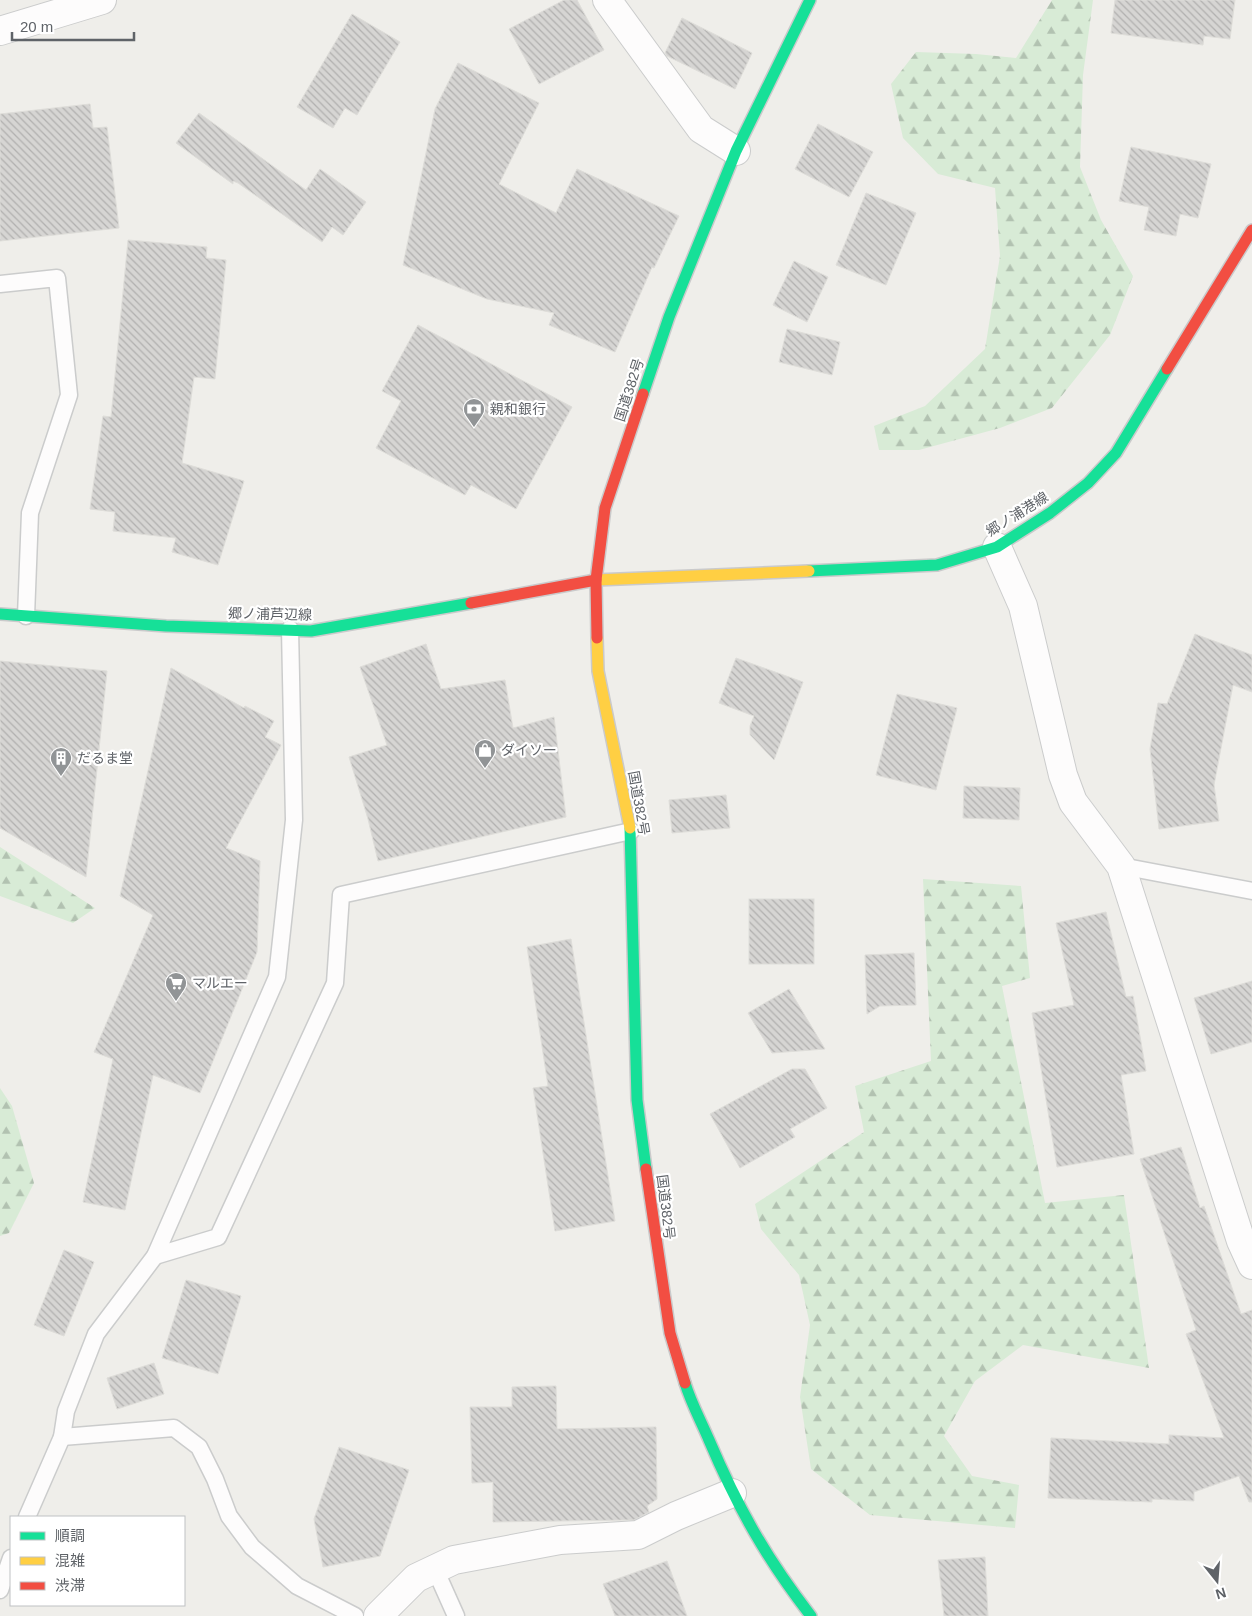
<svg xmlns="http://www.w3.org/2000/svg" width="1252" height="1616" viewBox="0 0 1252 1616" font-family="Helvetica,'Noto Sans JP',sans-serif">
  <defs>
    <pattern id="forest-firs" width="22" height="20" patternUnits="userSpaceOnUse" patternTransform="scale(1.25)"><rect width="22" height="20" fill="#d8ebd6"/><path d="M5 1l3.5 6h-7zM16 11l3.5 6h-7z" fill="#b2c2b1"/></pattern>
    <pattern id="building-back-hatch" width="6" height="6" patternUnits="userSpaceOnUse" patternTransform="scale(1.25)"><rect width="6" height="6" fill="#d6d5d3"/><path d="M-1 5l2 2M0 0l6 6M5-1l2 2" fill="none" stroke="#b1b0af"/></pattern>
  </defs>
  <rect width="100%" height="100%" fill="#efeeea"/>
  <g fill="url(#forest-firs)">
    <path d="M 1052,0 L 1093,0 L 1083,75 L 1080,167 L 1101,220 L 1133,276 L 1110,335 L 1052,408 L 1000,428 L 919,450 L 879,450 L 874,426 L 925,406 L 985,349 L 1000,256 L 995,188 L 938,174 L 903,138 L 891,84 L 916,52 L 976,54 L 1016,58 Z"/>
    <path d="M 0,847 L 95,908 L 73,923 L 0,896 Z"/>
    <path d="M 923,879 L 1021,886 L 1030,978 L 1002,986 L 1045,1203 L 1124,1195 L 1149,1368 L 1023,1345 L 975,1381 L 944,1436 L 972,1476 L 1019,1485 L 1015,1528 L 870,1515 L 811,1469 L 800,1397 L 810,1325 L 799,1275 L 761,1229 L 755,1204 L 864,1132 L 855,1086 L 931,1061 Z"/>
    <path d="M 0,1088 L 12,1106 L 34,1183 L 9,1233 L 0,1236 Z"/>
  </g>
  <g fill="url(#building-back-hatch)" stroke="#deddd9">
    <path d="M 564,0 L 577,0 L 604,50 L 539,84 L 509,29 Z"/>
    <path d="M 1115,0 L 1235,0 L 1230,39 L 1204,36 L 1203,45 L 1111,33 Z"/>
    <path d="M 352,14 L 400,42 L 357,115 L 345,108 L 333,128 L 297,107 Z"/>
    <path d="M 682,18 L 752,53 L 735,89 L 667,56 L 665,53 Z"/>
    <path d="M 458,63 L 539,103 L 499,184 L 556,213 L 577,169 L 679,216 L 654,268 L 652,267 L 615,352 L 549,325 L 554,313 L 487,299 L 403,265 L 435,109 Z"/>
    <path d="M 90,104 L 93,128 L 107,127 L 119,228 L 0,241 L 0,114 Z"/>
    <path d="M 199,113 L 306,190 L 320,169 L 366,202 L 343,235 L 332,227 L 322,242 L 238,183 L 233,181 L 233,184 L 176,143 Z"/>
    <path d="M 818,124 L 873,152 L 849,197 L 795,169 Z"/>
    <path d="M 1131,147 L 1211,164 L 1198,218 L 1180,214 L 1176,236 L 1144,230 L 1149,207 L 1119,201 Z"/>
    <path d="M 866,193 L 916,213 L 886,285 L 836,265 Z"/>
    <path d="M 128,240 L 207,247 L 206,258 L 226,260 L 215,379 L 194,377 L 182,463 L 244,481 L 218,565 L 172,552 L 176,538 L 113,531 L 115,512 L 90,509 L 103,416 L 111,417 Z"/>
    <path d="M 794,261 L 828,277 L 807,322 L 773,305 Z"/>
    <path d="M 418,325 L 572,407 L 516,509 L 471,485 L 465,495 L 376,448 L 401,401 L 382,391 Z"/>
    <path d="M 787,329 L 840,342 L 832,375 L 779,362 Z"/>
    <path d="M 1195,634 L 1252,655 L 1252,692 L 1233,685 L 1214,785 L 1219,821 L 1159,829 L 1150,749 L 1158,703 L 1167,704 Z"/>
    <path d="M 426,644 L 441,689 L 505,680 L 513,728 L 554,717 L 566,817 L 378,861 L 368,819 L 349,757 L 387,745 L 360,667 Z"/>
    <path d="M 736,658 L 803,682 L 774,760 L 750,735 L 750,726 L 754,716 L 719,703 Z"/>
    <path d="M 0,661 L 107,671 L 86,877 L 0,828 Z"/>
    <path d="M 171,668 L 244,708 L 245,706 L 274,721 L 265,737 L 281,745 L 226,848 L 260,861 L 257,952 L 200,1093 L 153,1075 L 125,1210 L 83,1202 L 113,1059 L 94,1052 L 153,915 L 120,896 Z"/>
    <path d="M 897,694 L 957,708 L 936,790 L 876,775 Z"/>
    <path d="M 964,786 L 1020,788 L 1019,820 L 963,818 Z"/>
    <path d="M 726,795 L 730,828 L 672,833 L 669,800 Z"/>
    <rect x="749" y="899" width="65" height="65"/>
    <path d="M 1106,912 L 1126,997 L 1133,996 L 1146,1071 L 1121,1075 L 1134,1154 L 1057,1167 L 1032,1013 L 1074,1005 L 1056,923 Z"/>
    <path d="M 571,939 L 615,1221 L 555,1231 L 533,1088 L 548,1086 L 527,947 Z"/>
    <path d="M 914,953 L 916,1005 L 880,1006 L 867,1014 L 865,955 Z"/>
    <path d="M 1252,981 L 1252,1042 L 1211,1054 L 1194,998 Z"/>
    <path d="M 789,989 L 825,1049 L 772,1053 L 748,1013 Z"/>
    <path d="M 792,1069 L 805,1069 L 827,1108 L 790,1129 L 795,1137 L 740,1168 L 710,1114 Z"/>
    <path d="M 1181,1147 L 1200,1208 L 1204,1206 L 1241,1314 L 1252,1310 L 1252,1502 L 1249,1502 L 1239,1476 L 1194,1492 L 1194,1501 L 1152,1499 L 1152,1502 L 1048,1498 L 1051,1438 L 1169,1444 L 1169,1435 L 1224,1438 L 1186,1334 L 1196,1330 L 1140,1159 Z"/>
    <path d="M 64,1250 L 94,1262 L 64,1336 L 34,1325 Z"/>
    <path d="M 186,1280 L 241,1296 L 218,1374 L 162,1358 Z"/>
    <path d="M 154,1363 L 164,1394 L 117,1409 L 107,1378 Z"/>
    <path d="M 556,1386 L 557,1429 L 656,1427 L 657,1499 L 647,1506 L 649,1512 L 634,1520 L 627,1520 L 493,1522 L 493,1482 L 472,1483 L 470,1407 L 512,1407 L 512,1387 Z"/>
    <path d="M 339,1447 L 409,1470 L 380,1556 L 323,1567 L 314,1519 Z"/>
    <path d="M 985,1557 L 988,1616 L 944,1616 L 938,1560 Z"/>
    <path d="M 667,1561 L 687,1616 L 615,1616 L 603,1584 Z"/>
  </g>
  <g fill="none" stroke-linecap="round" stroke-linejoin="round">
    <g stroke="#cbcccc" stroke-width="19">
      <g id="lane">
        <path d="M 0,284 L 57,278 L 69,395 L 30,513 L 26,616"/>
        <path d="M 1121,866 L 1252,891"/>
        <path d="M 155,1256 L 218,1237 L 335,983 L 341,895 L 631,831"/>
        <path d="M 62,1437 L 174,1428 L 199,1447 L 215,1479 L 229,1516 L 252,1547 L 297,1586 L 355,1616"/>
        <path d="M 27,1517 L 62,1437 L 66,1411 L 96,1334 L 155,1256 L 277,977 L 294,820 L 290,629"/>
        <path d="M 435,1569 L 456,1616"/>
        <path d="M 0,1590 L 11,1558"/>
      </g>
    </g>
    <g stroke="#cbcccc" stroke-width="30">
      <g id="street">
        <path d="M 607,0 L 701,129 L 736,151"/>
        <path d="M 0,31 L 102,0"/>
        <path d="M 997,547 L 1023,606 L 1063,775 L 1073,802 L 1121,866 L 1241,1241 L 1252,1265"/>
        <path d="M 378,1616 L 416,1578 L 454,1560 L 560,1540 L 638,1535 L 676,1516 L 732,1493"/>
      </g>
    </g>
    <g stroke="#cacacb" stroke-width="14">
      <g id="fast">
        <path d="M 643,394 L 669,317 L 736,151 L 810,0"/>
        <path d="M 809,571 L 937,565 L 997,547 L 1050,513 L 1088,483 L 1116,453 L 1167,369"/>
        <path d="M 0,614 L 166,626 L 311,631 L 471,603"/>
        <path d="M 630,828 L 637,1100 L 646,1169"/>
        <path d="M 685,1383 C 691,1403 701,1421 709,1440 C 738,1508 766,1558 811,1616"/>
      </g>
    </g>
    <g stroke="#cacacb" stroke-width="14">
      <g id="slow">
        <path d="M 596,580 L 809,571"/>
        <path d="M 597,638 L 598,671 L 630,828"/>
      </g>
    </g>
    <g stroke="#cacacb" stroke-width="14">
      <g id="jam">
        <path d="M 1167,369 L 1252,230"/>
        <path d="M 471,603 L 596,580"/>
        <path d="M 597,638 L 596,580 L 605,508 L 643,394"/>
        <path d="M 646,1169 L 670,1333 L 685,1383"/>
      </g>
    </g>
    <use href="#lane" stroke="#fdfcfc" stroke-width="16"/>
    <use href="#street" stroke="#fdfcfc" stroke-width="28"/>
    <use href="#fast" stroke="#16e098" stroke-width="11"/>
    <use href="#slow" stroke="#ffcf43" stroke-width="11"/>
    <use href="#jam" stroke="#f24e42" stroke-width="11"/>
  </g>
  <defs>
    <g id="bank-pin" transform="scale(1.125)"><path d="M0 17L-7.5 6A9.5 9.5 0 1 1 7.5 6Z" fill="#919496" stroke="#fff"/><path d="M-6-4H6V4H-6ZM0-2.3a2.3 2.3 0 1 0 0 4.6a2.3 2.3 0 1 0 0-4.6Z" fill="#fff"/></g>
    <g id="shop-pin" transform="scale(1.125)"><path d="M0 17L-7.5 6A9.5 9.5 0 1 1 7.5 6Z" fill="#919496" stroke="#fff"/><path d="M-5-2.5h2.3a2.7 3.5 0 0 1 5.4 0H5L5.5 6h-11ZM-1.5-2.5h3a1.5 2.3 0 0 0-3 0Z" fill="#fff"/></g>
    <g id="building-pin" transform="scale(1.125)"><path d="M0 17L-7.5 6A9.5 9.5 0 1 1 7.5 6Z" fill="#919496" stroke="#fff"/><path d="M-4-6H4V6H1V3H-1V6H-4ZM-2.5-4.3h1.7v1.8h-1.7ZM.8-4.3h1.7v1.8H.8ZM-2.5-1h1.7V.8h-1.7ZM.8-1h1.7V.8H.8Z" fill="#fff"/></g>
    <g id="supermarket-pin" transform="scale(1.125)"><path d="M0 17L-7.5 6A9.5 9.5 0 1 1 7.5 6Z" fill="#919496" stroke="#fff"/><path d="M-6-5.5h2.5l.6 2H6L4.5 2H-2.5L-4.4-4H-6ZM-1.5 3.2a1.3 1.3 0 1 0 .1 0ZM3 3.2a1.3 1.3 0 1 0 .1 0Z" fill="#fff"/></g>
  </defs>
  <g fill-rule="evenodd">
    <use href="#bank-pin" x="474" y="409"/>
    <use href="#shop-pin" x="485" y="750"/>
    <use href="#building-pin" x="61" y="758"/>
    <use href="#supermarket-pin" x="176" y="983"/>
  </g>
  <g text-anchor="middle" stroke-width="4.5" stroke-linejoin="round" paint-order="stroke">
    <g font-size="14" fill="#5f6368" stroke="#fff">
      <text transform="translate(629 390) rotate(-72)" y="5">国道382号</text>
      <text transform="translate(1017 514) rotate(-32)" y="5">郷ノ浦港線</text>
      <text transform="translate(270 614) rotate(1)" y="5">郷ノ浦芦辺線</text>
      <text transform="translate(639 803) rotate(80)" y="5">国道382号</text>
      <text transform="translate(666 1207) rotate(83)" y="5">国道382号</text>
    </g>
    <g font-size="14" fill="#5f6368" stroke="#fff" text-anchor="start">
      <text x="490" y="414">親和銀行</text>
      <text x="501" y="755">ダイソー</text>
      <text x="77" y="763">だるま堂</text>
      <text x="192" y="988">マルエー</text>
    </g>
  </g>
  <rect x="10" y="1516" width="175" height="90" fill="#ffffff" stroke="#bfc1c3"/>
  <rect x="20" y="1532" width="25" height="8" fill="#16e098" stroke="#bfc1c3"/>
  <text x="55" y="1541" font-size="15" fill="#5f6368">順調</text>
  <rect x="20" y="1557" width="25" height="8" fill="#ffcf43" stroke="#bfc1c3"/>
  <text x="55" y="1566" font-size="15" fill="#5f6368">混雑</text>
  <rect x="20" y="1582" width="25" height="8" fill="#f24e42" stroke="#bfc1c3"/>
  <text x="55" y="1591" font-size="15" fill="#5f6368">渋滞</text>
  <g transform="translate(1217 1581) rotate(163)" stroke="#ffffff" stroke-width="4" paint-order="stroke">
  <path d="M0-4L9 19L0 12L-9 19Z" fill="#5f6368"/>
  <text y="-8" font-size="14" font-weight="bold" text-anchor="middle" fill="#5f6368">N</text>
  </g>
  <path d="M12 32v8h122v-8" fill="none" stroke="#5f6368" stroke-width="2.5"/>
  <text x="20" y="32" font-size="15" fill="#5f6368" stroke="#ffffff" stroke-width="4" paint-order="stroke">20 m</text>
</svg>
